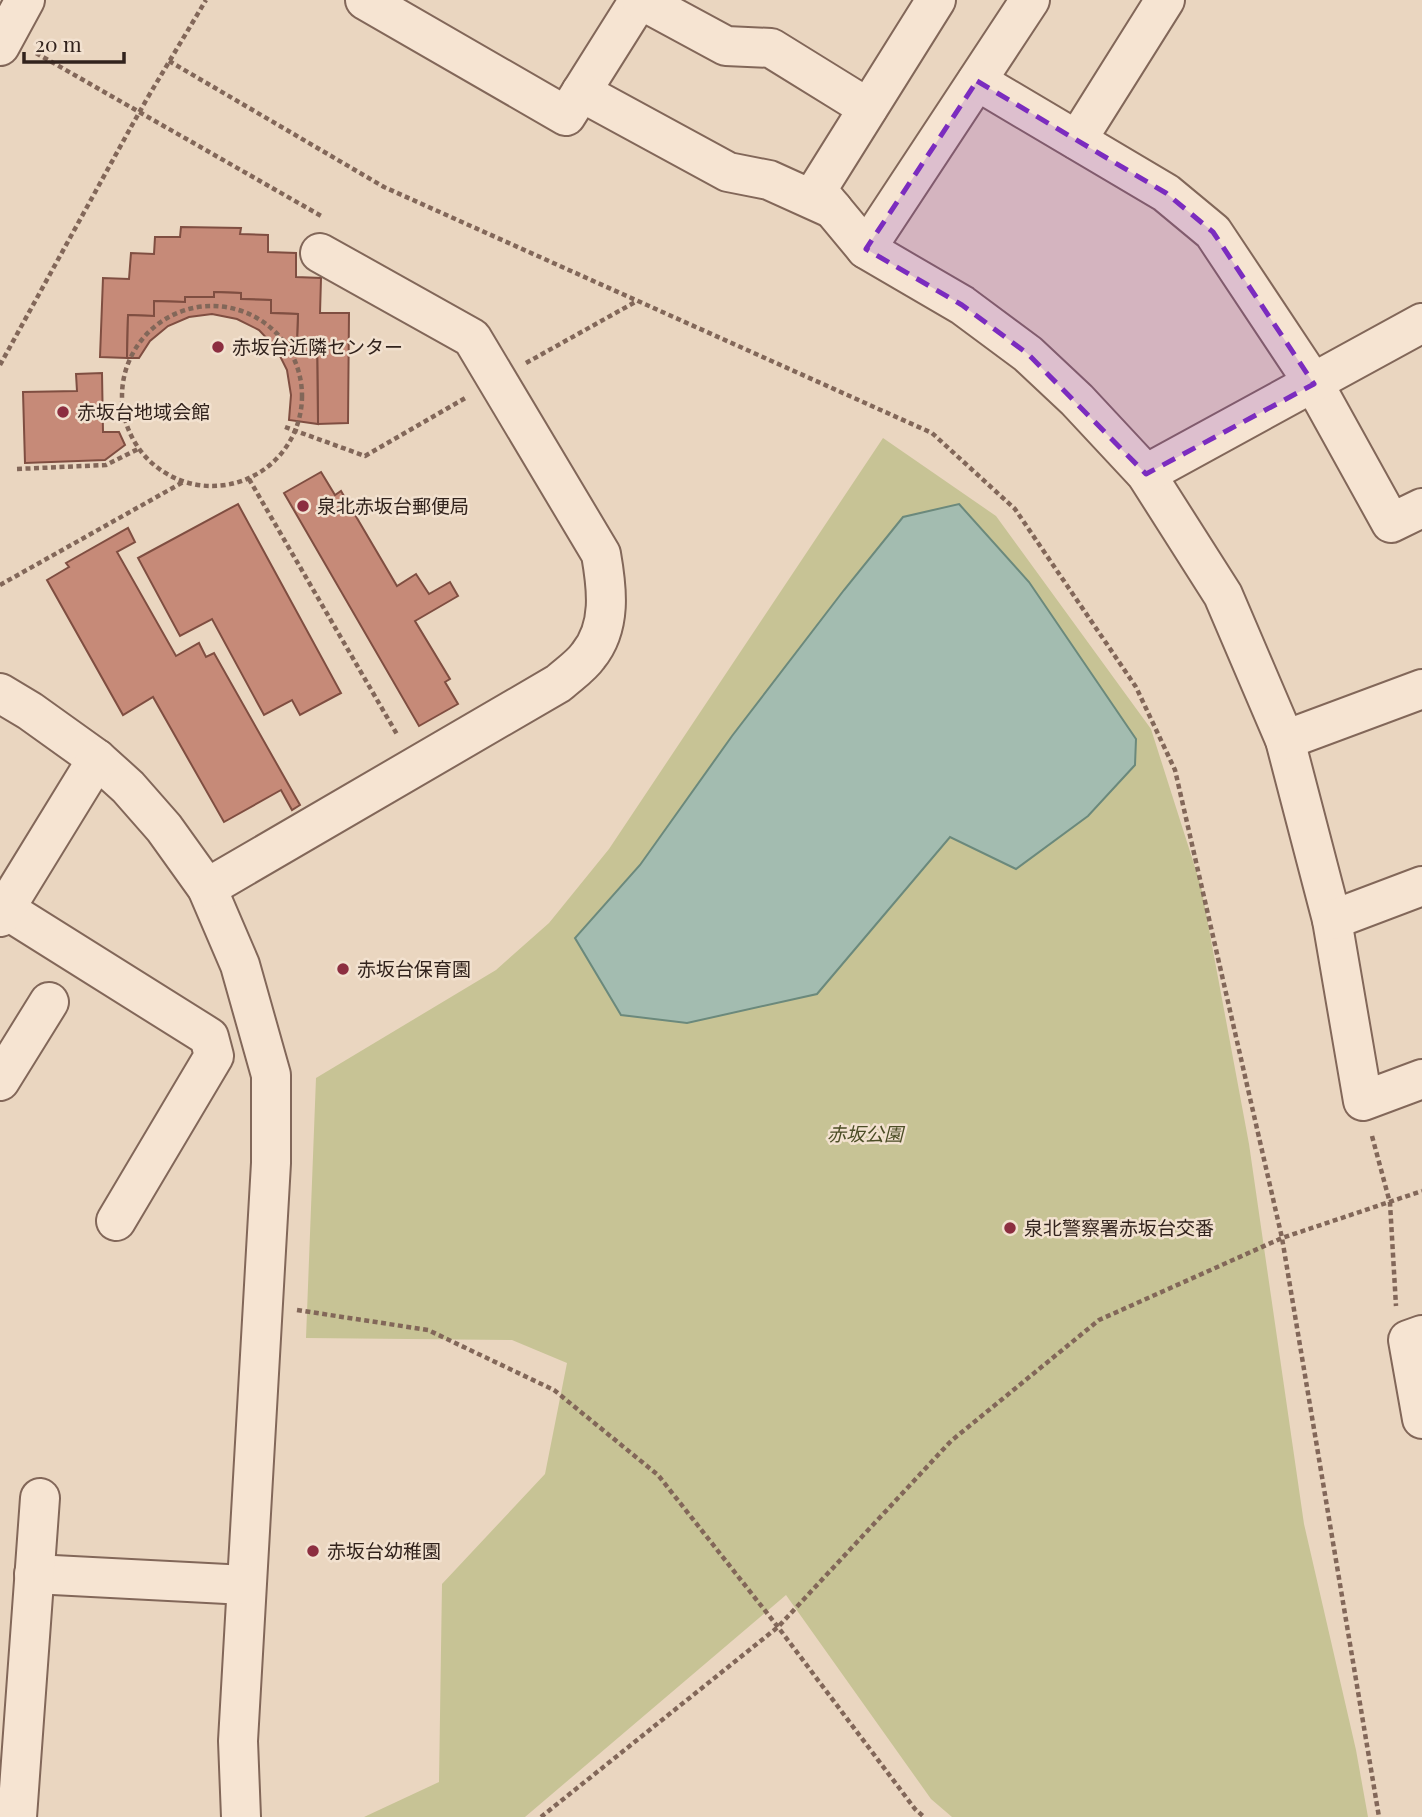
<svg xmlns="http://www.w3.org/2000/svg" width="1422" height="1817" viewBox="0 0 1422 1817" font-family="'Playfair Display','Noto Sans JP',serif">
  <rect width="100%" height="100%" fill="#ead6c0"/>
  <path fill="#c7c395" d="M 883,438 L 996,516 L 1151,729 L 1201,886 L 1249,1144 L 1304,1524 L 1356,1750 L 1368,1817 L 952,1817 L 931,1799 L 786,1595 L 525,1817 L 364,1817 L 439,1782 L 442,1584 L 545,1474 L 567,1363 L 512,1340 L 306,1338 L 316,1078 L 496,970 L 549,923 L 609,849 Z"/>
  <path fill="#a3bcb0" stroke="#6b897c" stroke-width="2" d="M 959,504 L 1029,582 L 1136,739 L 1135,765 L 1088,816 L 1016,869 L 950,837 L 817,994 L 687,1023 L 621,1015 L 575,938 L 640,865 L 732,736 L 844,590 L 903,517 Z"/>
  <g fill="#c68a78" stroke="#7f4e41" stroke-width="2">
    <path d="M 181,227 L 241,228 L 240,234 L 268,235 L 268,252 L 296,253 L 296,277 L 321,278 L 320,313 L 349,313 L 348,423 L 318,424 L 317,340 L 297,340 L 298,314 L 271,313 L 271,300 L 241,299 L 241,293 L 214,292 L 214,297 L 185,297 L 185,302 L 154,301 L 154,316 L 128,315 L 127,358 L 100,357 L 103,278 L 129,279 L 131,253 L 154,254 L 155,237 L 180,237 Z"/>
    <path d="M 214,292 L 241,293 L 241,299 L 271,300 L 271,313 L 298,314 L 297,340 L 317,340 L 318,424 L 289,420 L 291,395 L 287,370 L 276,348 L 259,330 L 237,319 L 212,314 L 189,317 L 168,326 L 150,341 L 139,358 L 127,358 L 128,315 L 154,316 L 154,301 L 185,302 L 185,297 L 214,297 Z"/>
    <path d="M 102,373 L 103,432 L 119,432 L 125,445 L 105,460 L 25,463 L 23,392 L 77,391 L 76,374 Z"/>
    <path d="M 321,472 L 335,495 L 341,491 L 397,586 L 416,574 L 429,594 L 450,582 L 458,596 L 415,621 L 450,679 L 445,682 L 458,704 L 419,726 L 284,493 Z"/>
    <path d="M 238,504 L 341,693 L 300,715 L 292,700 L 264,715 L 212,619 L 180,636 L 138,558 Z"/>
    <path d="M 128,528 L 135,542 L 117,552 L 176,656 L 199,643 L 206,657 L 214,653 L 300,805 L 292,810 L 281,790 L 224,822 L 153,697 L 123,715 L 47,580 L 69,567 L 66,563 Z"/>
  </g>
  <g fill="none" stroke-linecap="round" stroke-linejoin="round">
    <g stroke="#826759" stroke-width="42">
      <g id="minor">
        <path d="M 365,0 L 566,116 L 639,0"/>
        <path d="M 641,0 L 726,46 L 771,48 L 868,108"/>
        <path d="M 1030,0 L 866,249 L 962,305 L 1028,354 L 1077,400 L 1146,474 L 1223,595 L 1285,740 L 1332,920 L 1363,1101 L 1422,1079"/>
        <path d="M 0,46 L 25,0"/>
        <path d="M 977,81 L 1166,193 L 1213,232 L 1314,384 L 1391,523 L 1422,508"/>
        <path d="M 581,92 L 728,172 L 769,180 L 833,209"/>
        <path d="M 1077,140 L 1165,0"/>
        <path d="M 866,249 L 817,190 L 936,0"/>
        <path d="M 1146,474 L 1422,323"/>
        <path d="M 0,693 L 30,711 L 97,759 L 128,787 L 164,828 L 207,888 L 240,965 L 271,1075 L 271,1163 L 238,1741 L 241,1817"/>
        <path d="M 1285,740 L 1422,689"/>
        <path d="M 207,888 L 559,683 C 569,674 581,666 588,656 C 612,627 607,588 601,554 L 472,338 L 320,253"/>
        <path d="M 5,909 L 209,1037 L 214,1056 L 116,1221"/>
        <path d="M 0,917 L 97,759"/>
        <path d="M 1332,920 L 1422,886"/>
        <path d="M 0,1081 L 49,1002"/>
        <path d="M 1422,1335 L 1408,1340 L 1422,1419"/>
        <path d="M 34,1574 L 246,1585"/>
        <path d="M 17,1817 L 40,1498"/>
      </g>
    </g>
    <g stroke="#826759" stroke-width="4.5" stroke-dasharray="5 3.5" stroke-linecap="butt">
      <path d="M 36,53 L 323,217"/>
      <path d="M 169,61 L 384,187 L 932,433 L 1015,509 L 1136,687 L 1175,770 L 1282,1238 L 1379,1817"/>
      <path d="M 148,97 L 206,0"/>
      <circle cx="212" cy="396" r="90"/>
      <path d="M 526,363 L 637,301"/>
      <path d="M 0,365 L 131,127"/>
      <path d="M 285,427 L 365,456 L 467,397"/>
      <path d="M 17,469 L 106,465 L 138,449"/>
      <path d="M 249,479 L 398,736"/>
      <path d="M 0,585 L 185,481"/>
      <path d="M 1372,1136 L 1390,1203 L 1396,1306"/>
      <path d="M 297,1310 L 428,1330 L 554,1390 L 658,1475 L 778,1627 L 915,1809 L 924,1817"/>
      <path d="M 541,1817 L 778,1627 L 951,1441 L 1099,1320 L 1282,1238 L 1422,1191"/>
    </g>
    <use href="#minor" stroke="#f6e4d2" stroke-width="38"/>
    <path stroke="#826759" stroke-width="4.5" stroke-dasharray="5 3.5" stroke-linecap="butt" d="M 131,127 L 148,97"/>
  </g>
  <path fill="#7b2cbf" fill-opacity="0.2" stroke="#7b2cbf" stroke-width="5" stroke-dasharray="14 9" stroke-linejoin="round" d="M 977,81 L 1166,193 L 1213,232 L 1314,384 L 1146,474 L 1028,354 L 962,305 L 866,249 Z"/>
  <g fill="#8c2e40" stroke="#f2e1cf" stroke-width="2.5">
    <circle cx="218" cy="347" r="7"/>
    <circle cx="63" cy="412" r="7"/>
    <circle cx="303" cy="506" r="7"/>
    <circle cx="343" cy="969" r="7"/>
    <circle cx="1010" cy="1228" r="7"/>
    <circle cx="313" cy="1551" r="7"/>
  </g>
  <g text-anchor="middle" stroke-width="5" stroke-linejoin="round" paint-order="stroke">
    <g font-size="19" fill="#32231d" stroke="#f2e1cf" text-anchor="start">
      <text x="232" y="354">赤坂台近隣センター</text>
      <text x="77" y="419">赤坂台地域会館</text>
      <text x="317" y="513">泉北赤坂台郵便局</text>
      <text x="357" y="976">赤坂台保育園</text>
      <text x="1024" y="1235">泉北警察署赤坂台交番</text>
      <text x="327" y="1558">赤坂台幼稚園</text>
    </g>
    <g font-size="19" font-style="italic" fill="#4b4d25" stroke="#f2e1cf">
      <text x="865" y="1141">赤坂公園</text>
    </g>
  </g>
  <path d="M24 52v10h100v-10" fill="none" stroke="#32231d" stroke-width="3.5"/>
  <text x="35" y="52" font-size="21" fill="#32231d" stroke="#f2e1cf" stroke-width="5" paint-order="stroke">20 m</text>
</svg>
